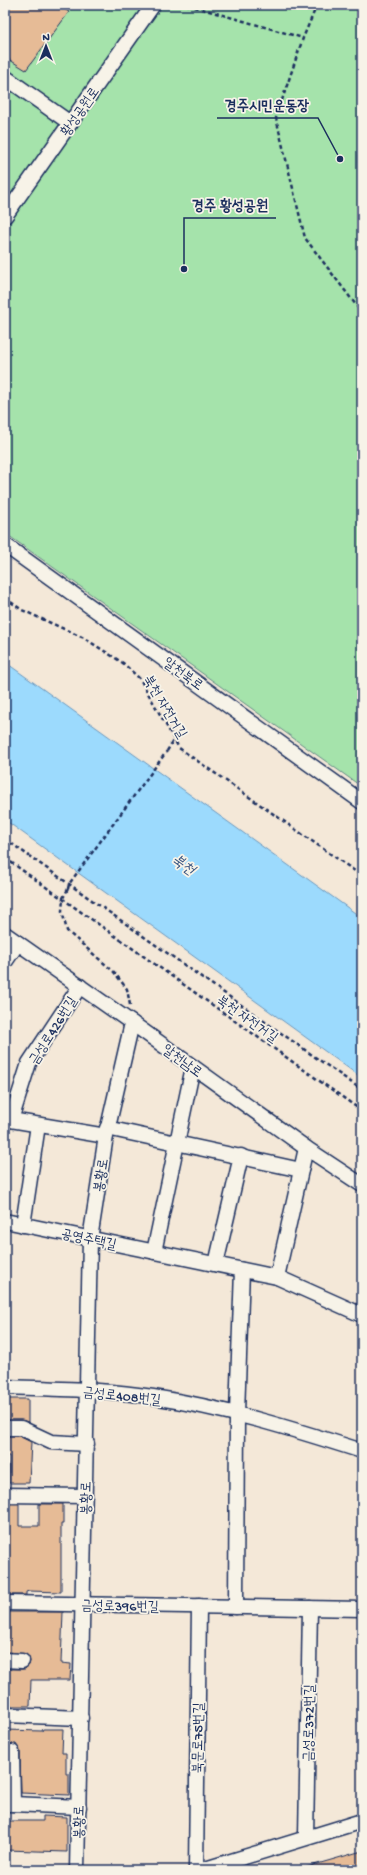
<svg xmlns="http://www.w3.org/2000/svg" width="367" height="1875" viewBox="0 0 367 1875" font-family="'Gochi Hand','Poor Story',sans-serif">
  <rect width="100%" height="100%" fill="#f4e8d8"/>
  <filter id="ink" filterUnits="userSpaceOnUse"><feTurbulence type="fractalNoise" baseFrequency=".025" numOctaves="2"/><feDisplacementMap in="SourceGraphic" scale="8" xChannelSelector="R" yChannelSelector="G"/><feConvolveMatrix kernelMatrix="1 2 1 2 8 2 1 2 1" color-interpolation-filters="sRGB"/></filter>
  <g filter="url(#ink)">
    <path fill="#a5e3ab" stroke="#608984" d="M 5,5 L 362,5 L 362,787 L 5,533 Z"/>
    <path fill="#9cdafd" stroke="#6896bd" d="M 5,662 L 362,918 L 362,1078 L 5,820 Z"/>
    <g fill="#e6bb96" stroke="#1b2f5e">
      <path d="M 5,5 L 58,5 L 69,12 L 26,70 L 5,57 Z"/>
      <path d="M 8,1399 L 28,1399 L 28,1422 L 21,1420 L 7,1420 Z"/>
      <path d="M 5,1436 L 19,1436 L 31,1442 L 29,1483 L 9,1483 L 9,1456 L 5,1456 Z"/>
      <path d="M 5,1504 L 19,1504 L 19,1526 L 39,1526 L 39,1504 L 63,1504 L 63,1524 L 61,1524 L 61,1592 L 29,1591 L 26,1592 L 26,1595 L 5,1595 Z"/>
      <path d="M 5,1612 L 63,1612 L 61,1663 L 71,1664 L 70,1680 L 31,1680 L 30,1706 L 5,1706 L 5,1669 L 25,1669 L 29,1665 L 30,1661 L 26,1654 L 5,1652 Z"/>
      <path d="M 43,1729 L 63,1729 L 62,1753 L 66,1753 L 66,1774 L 69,1774 L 69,1795 L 21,1793 L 20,1751 L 16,1744 L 11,1744 L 5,1747 L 5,1730 L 42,1731 Z"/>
      <path d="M 43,1816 L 67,1817 L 67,1852 L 5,1850 L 5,1821 L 43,1821 Z"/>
      <path d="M 362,1851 L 362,1870 L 308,1870 L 307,1867 Z"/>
    </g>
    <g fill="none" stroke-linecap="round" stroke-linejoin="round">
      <g stroke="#1b2f5e" stroke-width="17">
        <g id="minor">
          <path d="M 5,77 L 70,123"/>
          <path d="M 5,216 L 153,5"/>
          <path d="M 5,545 L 362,802"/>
          <path d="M 5,934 L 132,1023 L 306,1148 L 362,1185"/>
          <path d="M 5,962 L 18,943"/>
          <path d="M 5,1119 L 106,1136"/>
          <path d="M 11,1120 L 29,1063 L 80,986"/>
          <path d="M 107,1128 L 301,1170"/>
          <path d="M 5,1221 L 277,1277 L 362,1315"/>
          <path d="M 23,1225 L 38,1125"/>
          <path d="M 154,1252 L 193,1067"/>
          <path d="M 216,1264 L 241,1156"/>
          <path d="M 277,1277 L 306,1148"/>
          <path d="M 5,1387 C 54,1389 105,1389 153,1397 C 225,1408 293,1429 362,1451"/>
          <path d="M 5,1428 L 21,1428 L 51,1442 L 87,1444"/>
          <path d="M 5,1495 L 85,1496"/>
          <path d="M 5,1603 L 362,1609"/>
          <path d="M 236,1607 L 237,1413 L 242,1270"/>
          <path d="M 5,1660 L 22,1661"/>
          <path d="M 5,1715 L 81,1718"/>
          <path d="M 6,1804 L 13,1804 L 12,1752"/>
          <path d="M 13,1804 L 79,1807"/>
          <path d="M 306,1837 L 310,1608"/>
          <path d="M 77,1870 L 90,1239 L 106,1136 L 132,1023"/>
          <path d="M 196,1870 L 199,1606"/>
          <path d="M 202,1870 L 362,1821"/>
        </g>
      </g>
      <g stroke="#1b2f5e" stroke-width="2.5" stroke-dasharray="4 3" stroke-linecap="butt">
        <path d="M 188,5 L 303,38"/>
        <path d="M 317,5 L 303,38 L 276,118 L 305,238 L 362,313"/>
        <path d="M 5,598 L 22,610 L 84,638 L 123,663 L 140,679 L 179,748 L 362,876"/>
        <path d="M 167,751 L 174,739"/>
        <path d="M 5,839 L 362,1090"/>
        <path d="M 5,858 L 362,1111"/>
        <path d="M 68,889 L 63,898 L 62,911 L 67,931 L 114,972 L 127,989 L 130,1005"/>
      </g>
      <use href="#minor" stroke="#f7f3e8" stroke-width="14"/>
      <path stroke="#1b2f5e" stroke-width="2.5" stroke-dasharray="4 3" stroke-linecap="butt" d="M 68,889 L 69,884 L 167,751"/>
    </g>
  </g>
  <g text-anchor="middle" stroke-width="3.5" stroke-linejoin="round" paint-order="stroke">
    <g font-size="14" fill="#1b2f5e" stroke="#f7f3e8">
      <text transform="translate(79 111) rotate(-55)" y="5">황성공원로</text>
      <text transform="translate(184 673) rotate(36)" y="5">알천북로</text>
      <text transform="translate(166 706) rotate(59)" y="5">북천 자전거길</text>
      <text transform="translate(248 1018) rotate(35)" y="5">북천 자전거길</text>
      <text transform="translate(52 1030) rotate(-58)" y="5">금성로426번길</text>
      <text transform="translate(183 1060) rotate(36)" y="5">알천남로</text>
      <text transform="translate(100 1175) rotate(-81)" y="5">봉황로</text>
      <text transform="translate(89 1238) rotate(12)" y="5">공영주택길</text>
      <text transform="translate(122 1395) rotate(6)" y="5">금성로408번길</text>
      <text transform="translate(85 1498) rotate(-89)" y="5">봉황로</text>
      <text transform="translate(120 1605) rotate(1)" y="5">금성로396번길</text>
      <text transform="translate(308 1723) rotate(-89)" y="5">금성로372번길</text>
      <text transform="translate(197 1738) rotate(-89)" y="5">북문로75번길</text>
      <text transform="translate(78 1822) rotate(-89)" y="5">봉황로</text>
    </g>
    <g font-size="15" font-style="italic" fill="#35517e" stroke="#f7f3e8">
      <text transform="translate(184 864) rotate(36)" y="5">북천</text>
    </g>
  </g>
  <path fill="none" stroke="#1b2f5e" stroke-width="1.5" d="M340 159L318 118H217M184 269L184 218H276"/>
  <g fill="#1b2f5e" stroke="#f7f3e8" stroke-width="1.5">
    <circle cx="340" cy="159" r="4"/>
    <circle cx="184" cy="269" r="4"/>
  </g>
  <g font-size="15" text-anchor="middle" font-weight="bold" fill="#1b2f5e" stroke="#f7f3e8" stroke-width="3.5" stroke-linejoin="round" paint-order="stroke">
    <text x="267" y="110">경주시민운동장</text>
    <text x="230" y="210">경주 황성공원</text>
  </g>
  <rect width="367" height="1875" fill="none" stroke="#f7f3e8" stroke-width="20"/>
  <rect x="10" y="10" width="347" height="1855" fill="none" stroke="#1b2f5e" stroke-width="1.5" filter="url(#ink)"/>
  <g transform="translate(46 46)" stroke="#f7f3e8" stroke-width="3" paint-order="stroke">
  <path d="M0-3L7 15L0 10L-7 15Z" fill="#1b2f5e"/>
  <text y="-6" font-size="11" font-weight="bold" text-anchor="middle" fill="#1b2f5e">N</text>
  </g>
</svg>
